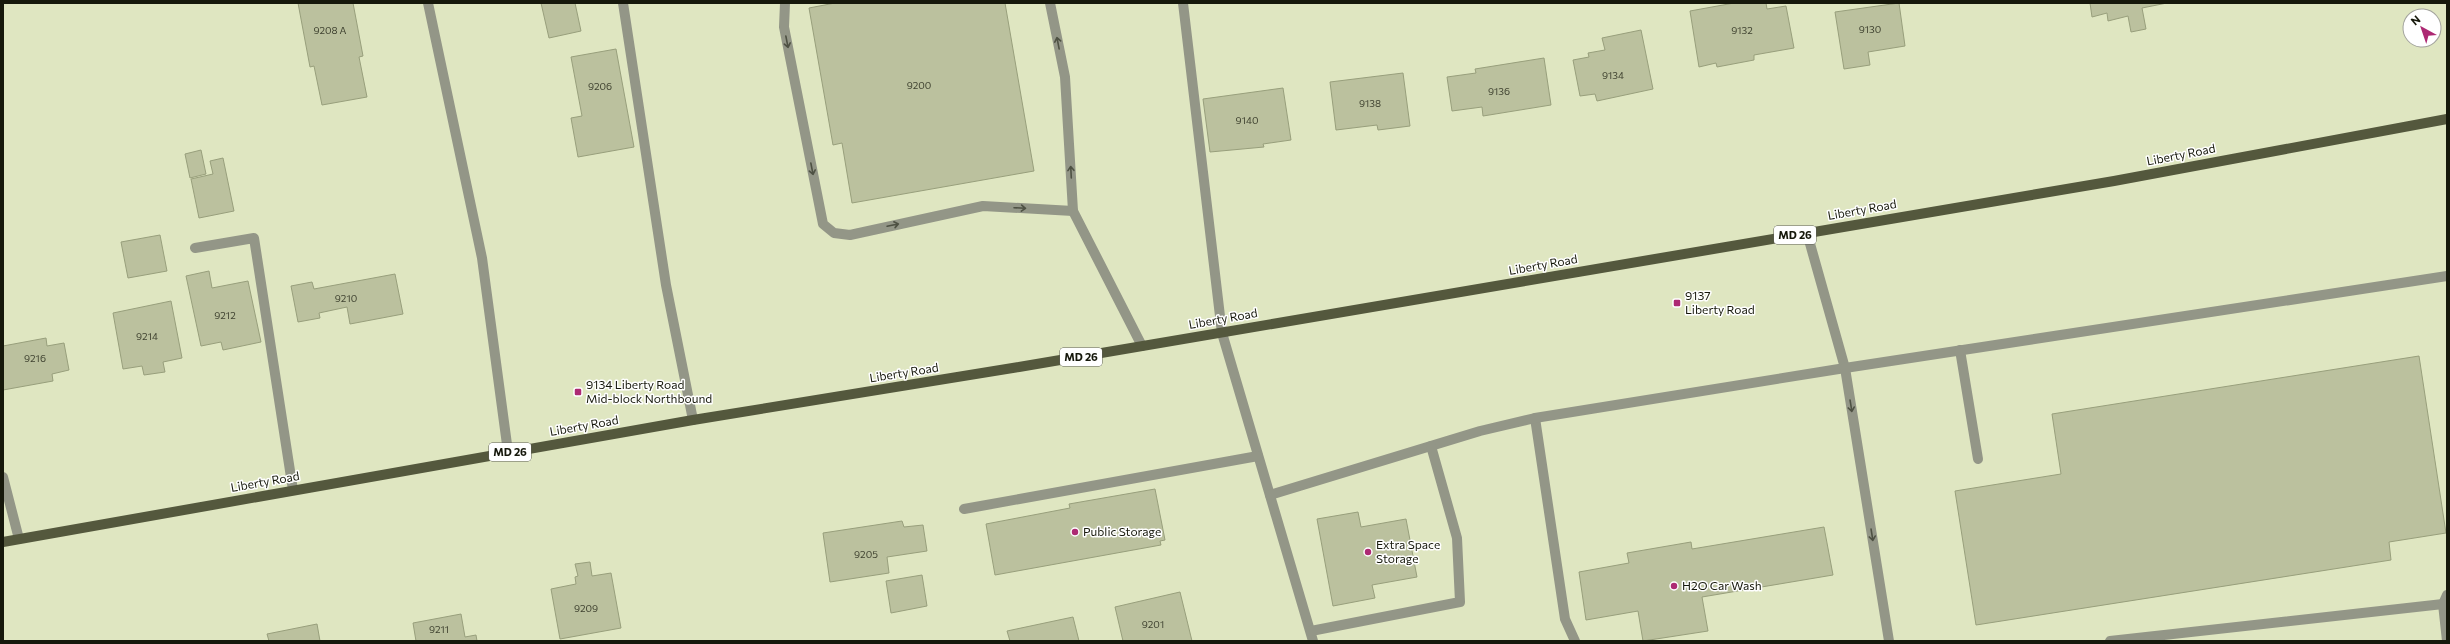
<svg xmlns="http://www.w3.org/2000/svg" width="2450" height="644" viewBox="0 0 2450 644" font-family="Commissioner,sans-serif">
  <rect width="100%" height="100%" fill="#dfe6c1"/>
  <g fill="#bbc19e" stroke="#989f7c">
    <path d="M 298,3 L 353,3 L 363,56 L 359,57 L 367,97 L 322,105 L 314,66 L 310,67 Z"/>
    <path d="M 541,3 L 575,3 L 581,31 L 549,38 Z"/>
    <path d="M 835,3 L 1005,3 L 1034,171 L 852,203 L 842,143 L 833,145 L 809,8 Z"/>
    <path d="M 1734,3 L 1766,3 L 1767,9 L 1786,6 L 1794,48 L 1754,55 L 1754,60 L 1717,67 L 1716,63 L 1699,67 L 1690,11 Z"/>
    <path d="M 1899,3 L 1905,46 L 1868,52 L 1870,65 L 1844,69 L 1835,12 Z"/>
    <path d="M 2090,3 L 2167,3 L 2142,8 L 2146,29 L 2131,32 L 2128,16 L 2108,21 L 2107,13 L 2092,17 Z"/>
    <path d="M 1641,30 L 1653,89 L 1597,101 L 1595,94 L 1580,96 L 1573,60 L 1589,57 L 1588,53 L 1605,50 L 1602,38 Z"/>
    <path d="M 616,49 L 634,147 L 578,157 L 571,118 L 582,116 L 571,57 Z"/>
    <path d="M 1544,58 L 1551,105 L 1483,116 L 1482,107 L 1452,111 L 1447,77 L 1476,73 L 1475,69 Z"/>
    <path d="M 1403,73 L 1410,126 L 1378,130 L 1377,125 L 1336,130 L 1330,82 Z"/>
    <path d="M 1283,88 L 1291,140 L 1263,144 L 1264,147 L 1210,152 L 1203,99 Z"/>
    <path d="M 201,150 L 206,174 L 190,178 L 185,154 Z"/>
    <path d="M 223,158 L 234,211 L 199,218 L 191,179 L 213,174 L 210,161 Z"/>
    <path d="M 160,235 L 167,271 L 128,278 L 121,242 Z"/>
    <path d="M 209,271 L 212,288 L 248,281 L 261,342 L 223,350 L 221,342 L 201,346 L 186,276 Z"/>
    <path d="M 395,274 L 403,314 L 350,324 L 347,307 L 319,313 L 320,318 L 298,322 L 291,286 L 312,282 L 314,289 Z"/>
    <path d="M 171,301 L 182,358 L 163,362 L 165,372 L 144,375 L 142,366 L 123,369 L 113,313 Z"/>
    <path d="M 46,338 L 47,346 L 64,343 L 69,370 L 52,374 L 53,381 L 3,390 L 3,346 Z"/>
    <path d="M 2419,356 L 2446,533 L 2389,542 L 2391,560 L 1976,625 L 1955,491 L 2061,474 L 2052,414 Z"/>
    <path d="M 1155,489 L 1165,540 L 1160,541 L 1161,545 L 995,575 L 986,524 L 1070,508 L 1069,504 Z"/>
    <path d="M 1358,512 L 1361,527 L 1406,519 L 1417,577 L 1372,585 L 1375,598 L 1333,606 L 1317,519 Z"/>
    <path d="M 902,521 L 904,527 L 923,525 L 927,551 L 887,557 L 889,573 L 830,582 L 823,533 Z"/>
    <path d="M 1824,527 L 1833,575 L 1702,597 L 1708,631 L 1643,641 L 1638,611 L 1586,620 L 1579,572 L 1629,563 L 1627,553 L 1691,542 L 1692,549 Z"/>
    <path d="M 590,562 L 592,576 L 611,573 L 621,628 L 560,639 L 551,589 L 576,584 L 575,577 L 578,576 L 575,564 Z"/>
    <path d="M 922,575 L 927,606 L 891,613 L 886,581 Z"/>
    <path d="M 1180,592 L 1192,641 L 1123,641 L 1115,607 Z"/>
    <path d="M 461,614 L 465,637 L 476,635 L 477,641 L 416,641 L 413,623 Z"/>
    <path d="M 1073,617 L 1079,641 L 1010,641 L 1007,631 Z"/>
    <path d="M 317,624 L 320,641 L 269,641 L 267,634 Z"/>
  </g>
  <g fill="none" stroke-linecap="round" stroke-linejoin="round">
    <g stroke="#939687" stroke-width="10">
      <path d="M 428,3 L 482,258 L 508,452"/>
      <path d="M 623,3 L 666,285 L 693,420"/>
      <path d="M 785,3 L 784,27 L 823,224 L 834,233 L 850,235 L 983,206 L 1073,211"/>
      <path d="M 1050,3 L 1065,77 L 1073,211 L 1142,346"/>
      <path d="M 1183,3 L 1222,333 L 1313,641"/>
      <path d="M 195,248 L 254,238 L 293,490"/>
      <path d="M 1960,350 L 1978,459"/>
      <path d="M 1535,418 L 1565,619 L 1575,641"/>
      <path d="M 3,477 L 19,539"/>
      <path d="M 1270,495 L 1480,431 L 1535,418 L 1845,368 L 1807,233"/>
      <path d="M 964,509 L 1258,456"/>
      <path d="M 1311,631 L 1460,602 L 1457,538 L 1431,446"/>
      <path d="M 1889,641 L 1845,368 L 2447,276"/>
      <path d="M 2110,641 L 2443,604"/>
      <path d="M 2447,641 L 2443,604 L 2447,595"/>
    </g>
    <path stroke="#54583d" stroke-width="10" d="M 3,542 L 693,420 L 1019,367 L 2114,181 L 2447,119"/>
  </g>
  <defs><path id="oneway-shaft" d="M-6 0H5M1.5-3L5.5 0L1.5 3" fill="none" stroke-width="1.6" stroke-linecap="round" stroke-linejoin="round"/></defs>
  <g stroke="#4e5143">
    <use href="#oneway-shaft" transform="translate(787 42) rotate(79)"/>
    <use href="#oneway-shaft" transform="translate(1058 43) rotate(-101)"/>
    <use href="#oneway-shaft" transform="translate(812 169) rotate(79)"/>
    <use href="#oneway-shaft" transform="translate(1071 172) rotate(-93)"/>
    <use href="#oneway-shaft" transform="translate(1020 208) rotate(3)"/>
    <use href="#oneway-shaft" transform="translate(893 225) rotate(-12)"/>
    <use href="#oneway-shaft" transform="translate(1851 406) rotate(81)"/>
    <use href="#oneway-shaft" transform="translate(1872 535) rotate(81)"/>
  </g>
  <g fill="#ad2973" stroke="#fff" stroke-width="1.5">
    <rect x="1673" y="299" width="8" height="8" rx="2"/>
    <rect x="574" y="388" width="8" height="8" rx="2"/>
    <circle cx="1075" cy="532" r="4"/>
    <circle cx="1368" cy="552" r="4"/>
    <circle cx="1674" cy="586" r="4"/>
  </g>
  <g text-anchor="middle" stroke-width="3" stroke-linejoin="round" paint-order="stroke">
    <g font-size="10" fill="#3f4230">
      <text x="1870" y="33">9130</text>
      <text x="330" y="34">9208 A</text>
      <text x="1742" y="34">9132</text>
      <text x="1613" y="79">9134</text>
      <text x="919" y="89">9200</text>
      <text x="600" y="90">9206</text>
      <text x="1499" y="95">9136</text>
      <text x="1370" y="107">9138</text>
      <text x="1247" y="124">9140</text>
      <text x="346" y="302">9210</text>
      <text x="225" y="319">9212</text>
      <text x="147" y="340">9214</text>
      <text x="35" y="362">9216</text>
      <text x="866" y="558">9205</text>
      <text x="586" y="612">9209</text>
      <text x="1153" y="628">9201</text>
      <text x="439" y="633">9211</text>
    </g>
    <g fill="#fff" stroke="#5c5d54" stroke-width="1">
      <rect x="1774" y="226" width="42" height="18" rx="3"/>
      <rect x="1060" y="348" width="42" height="18" rx="3"/>
      <rect x="489" y="443" width="42" height="18" rx="3"/>
    </g>
    <g font-size="11" font-weight="bold" fill="#16180b">
      <text x="1795" y="239">MD 26</text>
      <text x="1081" y="361">MD 26</text>
      <text x="510" y="456">MD 26</text>
    </g>
    <g font-size="12" fill="#16180b" stroke="#fff">
      <text transform="translate(2181 155) rotate(-11)" y="4">Liberty Road</text>
      <text transform="translate(1862 210) rotate(-10)" y="4">Liberty Road</text>
      <text transform="translate(1543 265) rotate(-10)" y="4">Liberty Road</text>
      <text transform="translate(1223 319) rotate(-10)" y="4">Liberty Road</text>
      <text transform="translate(904 373) rotate(-9)" y="4">Liberty Road</text>
      <text transform="translate(584 426) rotate(-10)" y="4">Liberty Road</text>
      <text transform="translate(265 482) rotate(-10)" y="4">Liberty Road</text>
    </g>
    <g font-size="12" fill="#16180b" stroke="#fff" text-anchor="start">
      <text x="1685" y="300">9137<tspan x="1685" dy="14">Liberty Road</tspan></text>
      <text x="586" y="389">9134 Liberty Road<tspan x="586" dy="14">Mid-block Northbound</tspan></text>
      <text x="1083" y="536">Public Storage</text>
      <text x="1376" y="549">Extra Space<tspan x="1376" dy="14">Storage</tspan></text>
      <text x="1682" y="590">H2O Car Wash</text>
    </g>
  </g>
  <rect width="2450" height="644" fill="none" stroke="#16180b" stroke-width="8"/>
  <g transform="translate(2422 28) rotate(320)"><circle r="19" fill="#ffffff" stroke="#a2a39d"/>
  <path d="M0-3L7 15L0 10L-7 15Z" fill="#ad2973"/>
  <text y="-6" font-size="11" font-weight="bold" text-anchor="middle" fill="#16180b">N</text>
  </g>
</svg>
